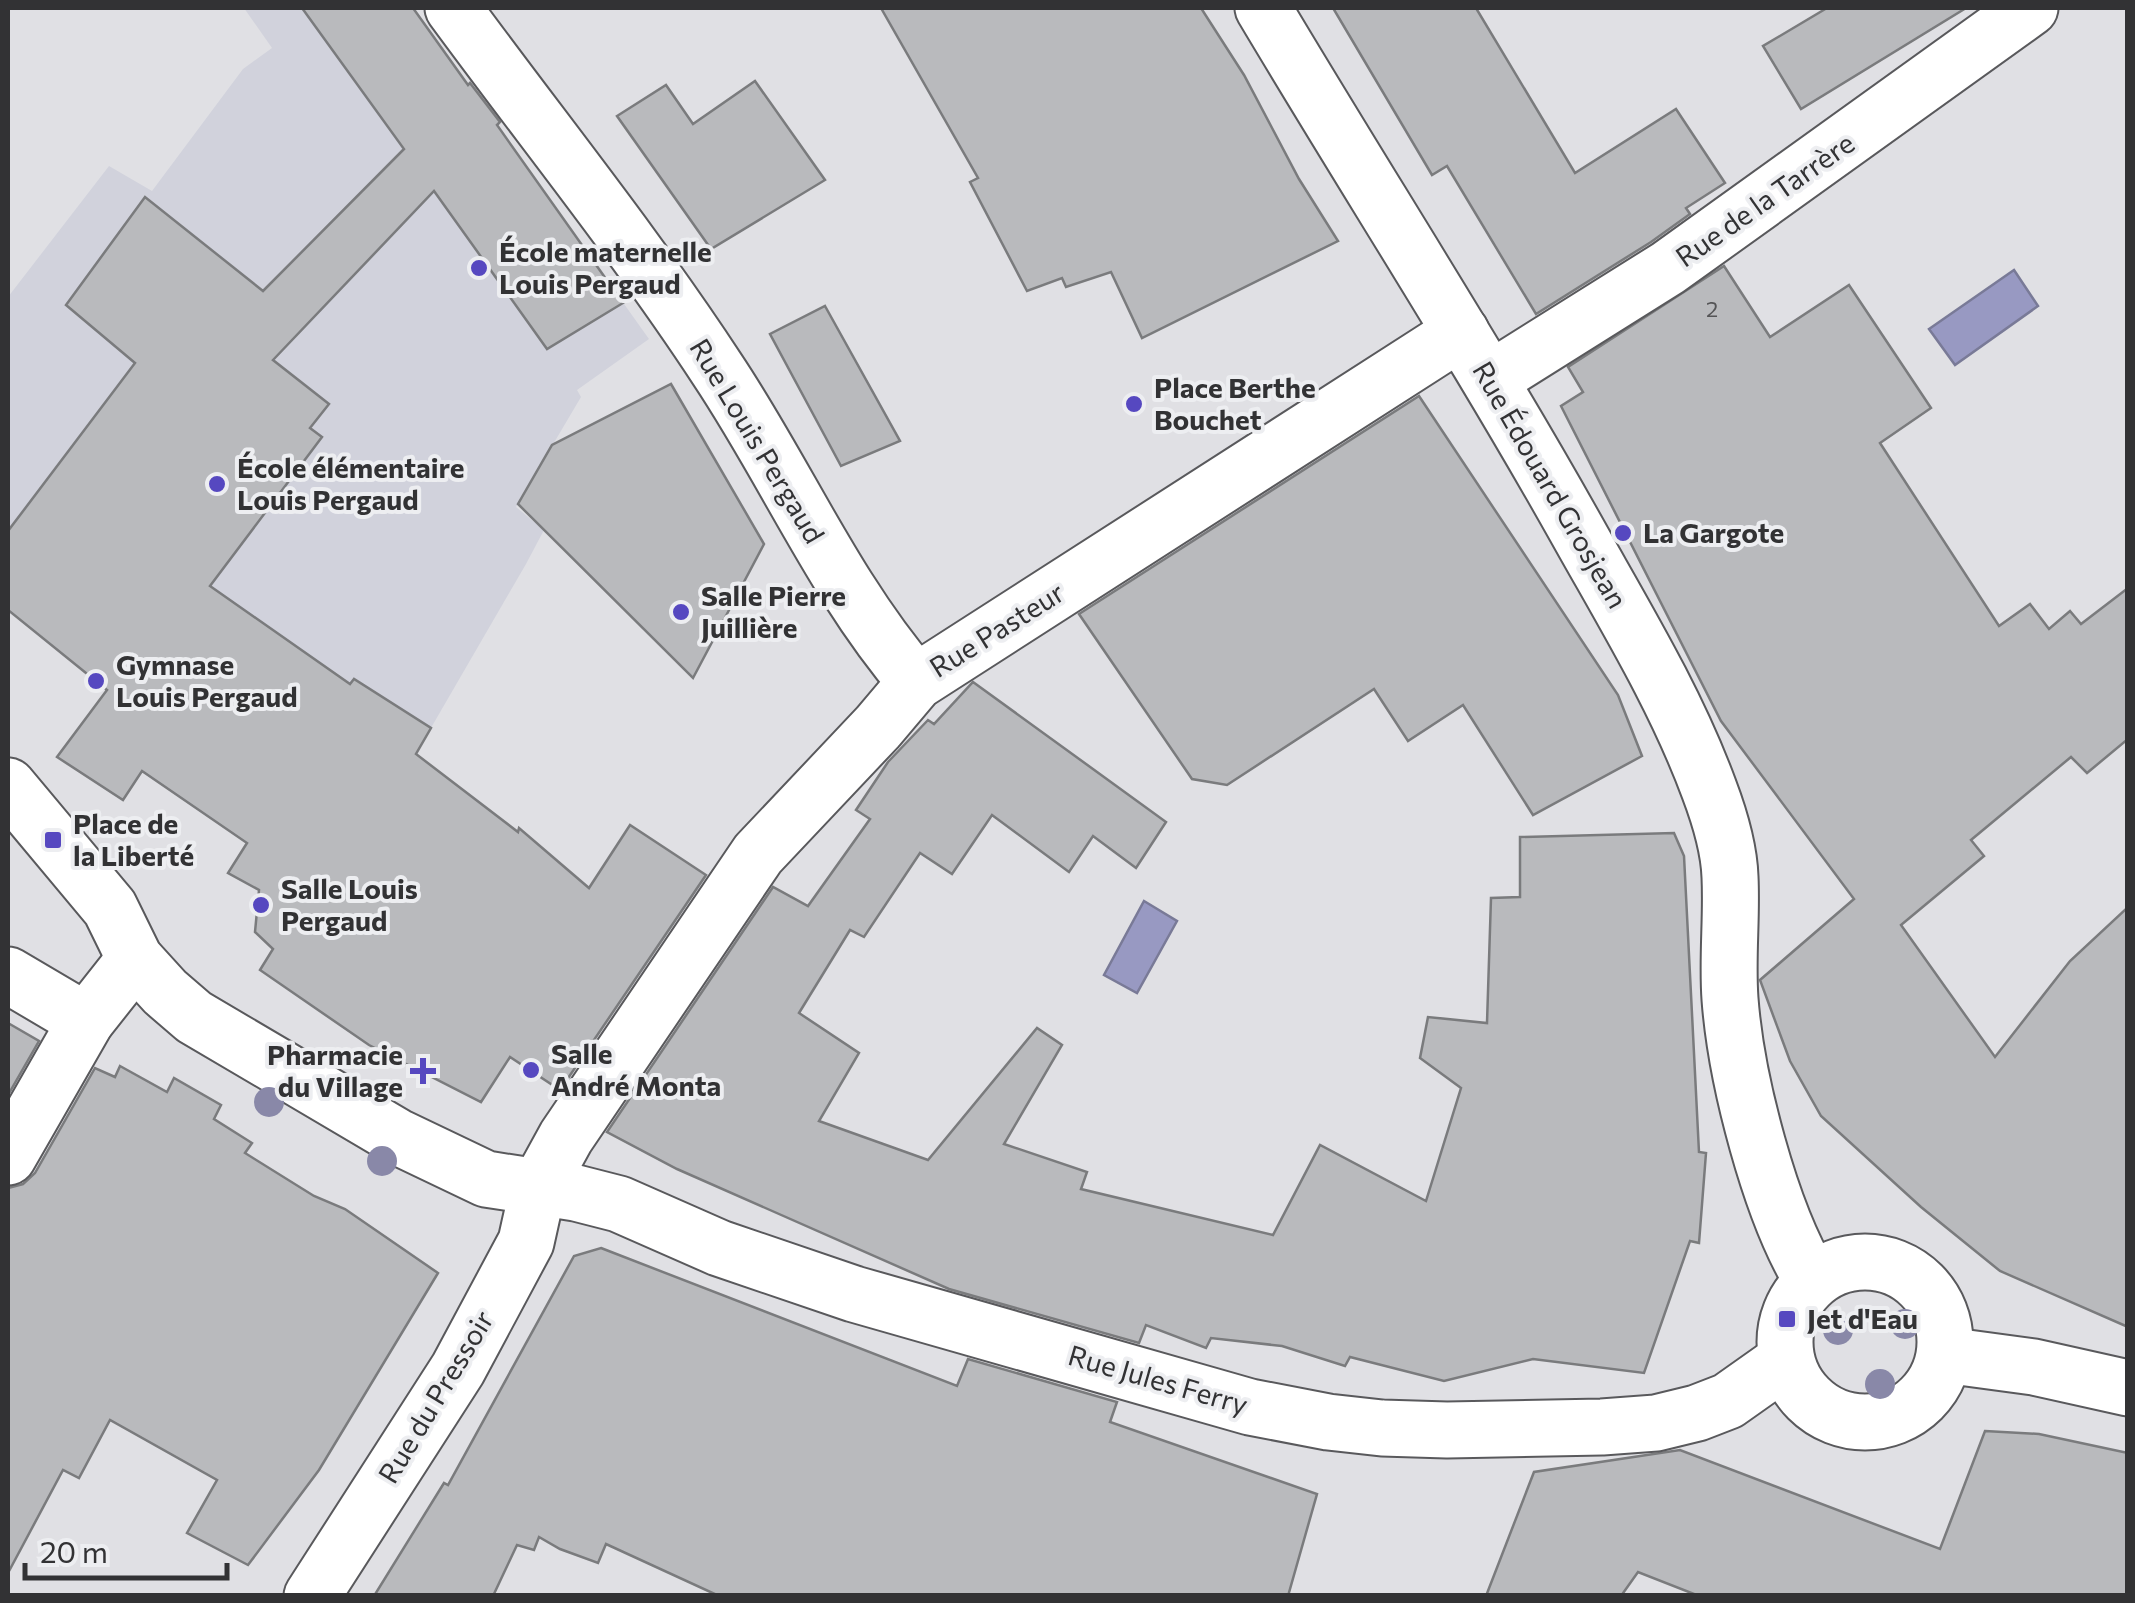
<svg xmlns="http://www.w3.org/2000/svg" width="2135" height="1603" viewBox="0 0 2135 1603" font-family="Commissioner,sans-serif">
  <rect width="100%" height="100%" fill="#e0e0e4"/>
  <path fill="#d1d2dc" d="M 244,8 L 413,8 L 649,339 L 577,390 L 581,397 L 516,507 L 544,530 L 526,564 L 406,771 L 274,948 L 255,932 L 256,914 L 267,895 L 228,873 L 247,843 L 142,772 L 123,801 L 57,757 L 107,690 L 8,610 L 8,297 L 109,166 L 152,191 L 243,69 L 272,48 Z"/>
  <g fill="#9899c2" stroke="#797a97" stroke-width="2.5">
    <path d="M 2014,270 L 2038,306 L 1955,365 L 1929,329 Z"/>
    <path d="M 1144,901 L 1177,921 L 1137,993 L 1104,975 Z"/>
  </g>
  <g fill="#b9babd" stroke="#7a7b7d" stroke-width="2.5">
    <path d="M 302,8 L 413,8 L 468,85 L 470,83 L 500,122 L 497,125 L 623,303 L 547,349 L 434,191 L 273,360 L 329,404 L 310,428 L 322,437 L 210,586 L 350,684 L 354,679 L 431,728 L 416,754 L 518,832 L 519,828 L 589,888 L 630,825 L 706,875 L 560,1090 L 510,1057 L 481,1102 L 369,1045 L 260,970 L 273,949 L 255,932 L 259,890 L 228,873 L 247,843 L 142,771 L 123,800 L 57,757 L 107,690 L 8,610 L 8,531 L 135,363 L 66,305 L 145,197 L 263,291 L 404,149 Z"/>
    <path d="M 881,8 L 1201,8 L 1244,75 L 1299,179 L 1338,241 L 1142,338 L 1111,272 L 1066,287 L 1062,278 L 1027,291 L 970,182 L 978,178 Z"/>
    <path d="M 1333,8 L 1476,8 L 1575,173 L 1676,109 L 1725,183 L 1686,208 L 1690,214 L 1651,242 L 1536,314 L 1447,166 L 1432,175 Z"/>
    <path d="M 1827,8 L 1966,8 L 1801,109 L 1763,46 Z"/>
    <path d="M 755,81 L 825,180 L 711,249 L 617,116 L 666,85 L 693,124 Z"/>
    <path d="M 1724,266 L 1770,337 L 1849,285 L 1931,408 L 1880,443 L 1999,626 L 2030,604 L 2049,629 L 2070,611 L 2081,624 L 2128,588 L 2128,739 L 2087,773 L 2071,757 L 1971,840 L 1984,856 L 1901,925 L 1995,1057 L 2070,961 L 2128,907 L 2128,1327 L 2000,1271 L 1921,1207 L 1821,1116 L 1790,1061 L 1760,980 L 1854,899 L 1721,721 L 1561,406 L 1583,392 L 1568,367 Z"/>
    <path d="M 825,306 L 900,441 L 841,466 L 770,334 Z"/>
    <path d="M 671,384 L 764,544 L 693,678 L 518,504 L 552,445 Z"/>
    <path d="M 1419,396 L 1618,695 L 1642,756 L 1533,815 L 1463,705 L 1408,741 L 1374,689 L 1227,785 L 1192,779 L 1079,614 Z"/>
    <path d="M 973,682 L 1166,822 L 1136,868 L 1093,836 L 1069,872 L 992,815 L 952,874 L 920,853 L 864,937 L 850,930 L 799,1013 L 859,1053 L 819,1121 L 928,1160 L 1037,1028 L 1062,1045 L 1004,1144 L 1087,1172 L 1081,1189 L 1273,1235 L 1320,1145 L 1426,1201 L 1461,1088 L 1420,1058 L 1428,1017 L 1487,1023 L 1491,898 L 1520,897 L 1520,837 L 1674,833 L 1684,856 L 1699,1152 L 1706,1153 L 1699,1243 L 1690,1241 L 1644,1373 L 1533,1359 L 1444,1381 L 1350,1357 L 1345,1366 L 1282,1346 L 1211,1338 L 1206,1348 L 1146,1325 L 1139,1343 L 949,1289 L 677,1169 L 607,1132 L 773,887 L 808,906 L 870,819 L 856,810 L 888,762 L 928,720 L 934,724 Z"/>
    <path d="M 8,1023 L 39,1041 L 8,1095 Z"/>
    <path d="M 120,1066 L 167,1092 L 174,1078 L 221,1105 L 214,1119 L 252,1143 L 245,1153 L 314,1196 L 345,1209 L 438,1273 L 319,1470 L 248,1565 L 187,1533 L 217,1480 L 110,1420 L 79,1478 L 63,1470 L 8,1573 L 8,1188 L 23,1184 L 35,1173 L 95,1068 L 115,1077 Z"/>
    <path d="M 601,1248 L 957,1386 L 968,1359 L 1117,1402 L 1110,1422 L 1317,1494 L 1288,1596 L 719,1596 L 606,1544 L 598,1563 L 560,1549 L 539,1537 L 534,1550 L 517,1545 L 493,1596 L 374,1596 L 444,1483 L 448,1485 L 574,1256 Z"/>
    <path d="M 1985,1431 L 2039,1434 L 2128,1453 L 2128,1596 L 1699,1596 L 1638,1572 L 1621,1596 L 1486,1596 L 1534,1472 L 1680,1450 L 1940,1549 Z"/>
  </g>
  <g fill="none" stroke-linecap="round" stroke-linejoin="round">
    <g stroke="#59595c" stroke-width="59">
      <g id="minor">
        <path d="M 453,8 C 541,128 635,244 717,369 C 786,472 834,587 916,682"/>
        <path d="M 1263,8 C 1366,181 1476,351 1575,527 C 1623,613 1675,697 1709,789 C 1720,818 1729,847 1730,877 C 1732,918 1727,958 1730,999 C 1736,1079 1770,1212 1812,1280"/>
        <path d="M 1491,379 L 1668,268 L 2030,8"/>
        <path d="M 8,786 L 110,908 L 135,959 L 165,992 L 194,1017 L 396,1136 L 486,1179 L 576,1193 L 619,1204 L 719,1248 L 854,1294 L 1250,1407 L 1328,1422 L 1382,1428 L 1447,1430 L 1602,1427 L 1656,1423 L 1697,1413 L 1728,1401 L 1786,1360"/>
        <path d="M 8,975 L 86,1021"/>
        <path d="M 8,1157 L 86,1021 L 135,959"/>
        <circle cx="1865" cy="1342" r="80"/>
        <path d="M 1945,1355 L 2034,1367 L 2128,1388"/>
        <path d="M 312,1596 L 458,1369 L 526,1242 L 538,1188 L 566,1137 L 758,854 L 878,727 L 916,682 L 1461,332"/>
      </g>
    </g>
    <use href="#minor" stroke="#fff" stroke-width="55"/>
  </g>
  <g fill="#8988a8">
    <circle cx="269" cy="1102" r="15"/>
    <circle cx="382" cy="1161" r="15"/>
    <circle cx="1905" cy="1324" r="15"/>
    <circle cx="1838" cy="1330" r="15"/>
    <circle cx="1880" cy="1384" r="15"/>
  </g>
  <g fill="#5648c0" stroke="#edeef1" stroke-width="4">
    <circle cx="479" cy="268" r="10"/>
    <circle cx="1134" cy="404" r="10"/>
    <circle cx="217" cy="484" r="10"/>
    <circle cx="1623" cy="533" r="10"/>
    <circle cx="681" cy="612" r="10"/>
    <circle cx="96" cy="681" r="10"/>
    <rect x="43" y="830" width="20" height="20" rx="5"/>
    <circle cx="261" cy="905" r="10"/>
    <circle cx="531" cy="1070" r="10"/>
    <path d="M418 1056h10v10h10v10h-10v10h-10v-10h-10v-10h10z"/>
    <rect x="1777" y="1309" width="20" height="20" rx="5"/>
  </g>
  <g text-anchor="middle" stroke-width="8" stroke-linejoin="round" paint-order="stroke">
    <g font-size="22" fill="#545456">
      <text x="1712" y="317">2</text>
    </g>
    <g font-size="28" fill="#323234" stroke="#edeef1">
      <text transform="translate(1765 200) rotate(-35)" y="10">Rue de la Tarrère</text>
      <text transform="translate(757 441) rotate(59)" y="10">Rue Louis Pergaud</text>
      <text transform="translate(1550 485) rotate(60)" y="10">Rue Édouard Grosjean</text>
      <text transform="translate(997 630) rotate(-32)" y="10">Rue Pasteur</text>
      <text transform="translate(1158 1380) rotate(16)" y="10">Rue Jules Ferry</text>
      <text transform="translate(436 1397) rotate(-59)" y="10">Rue du Pressoir</text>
    </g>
    <g font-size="28" font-weight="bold" fill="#323234" stroke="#edeef1" text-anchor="start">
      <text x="499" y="262">École maternelle<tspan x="499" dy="32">Louis Pergaud</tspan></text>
      <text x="1154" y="398">Place Berthe<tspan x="1154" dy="32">Bouchet</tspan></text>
      <text x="237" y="478">École élémentaire<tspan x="237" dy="32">Louis Pergaud</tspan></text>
      <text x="1643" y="543">La Gargote</text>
      <text x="701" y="606">Salle Pierre<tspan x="701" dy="32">Juillière</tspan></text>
      <text x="116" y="675">Gymnase<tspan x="116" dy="32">Louis Pergaud</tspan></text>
      <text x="73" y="834">Place de<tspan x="73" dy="32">la Liberté</tspan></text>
      <text x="281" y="899">Salle Louis<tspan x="281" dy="32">Pergaud</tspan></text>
      <text x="551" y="1064">Salle<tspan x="551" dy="32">André Monta</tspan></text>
      <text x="403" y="1065" text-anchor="end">Pharmacie<tspan x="403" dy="32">du Village</tspan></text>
      <text x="1807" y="1329">Jet d'Eau</text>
    </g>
  </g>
  <rect width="2135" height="1603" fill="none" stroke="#323234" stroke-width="20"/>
  <path d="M25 1563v15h202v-15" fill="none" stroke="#323234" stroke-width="5"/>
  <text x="40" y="1563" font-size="30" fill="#323234" stroke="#edeef1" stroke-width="8" paint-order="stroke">20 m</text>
</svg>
